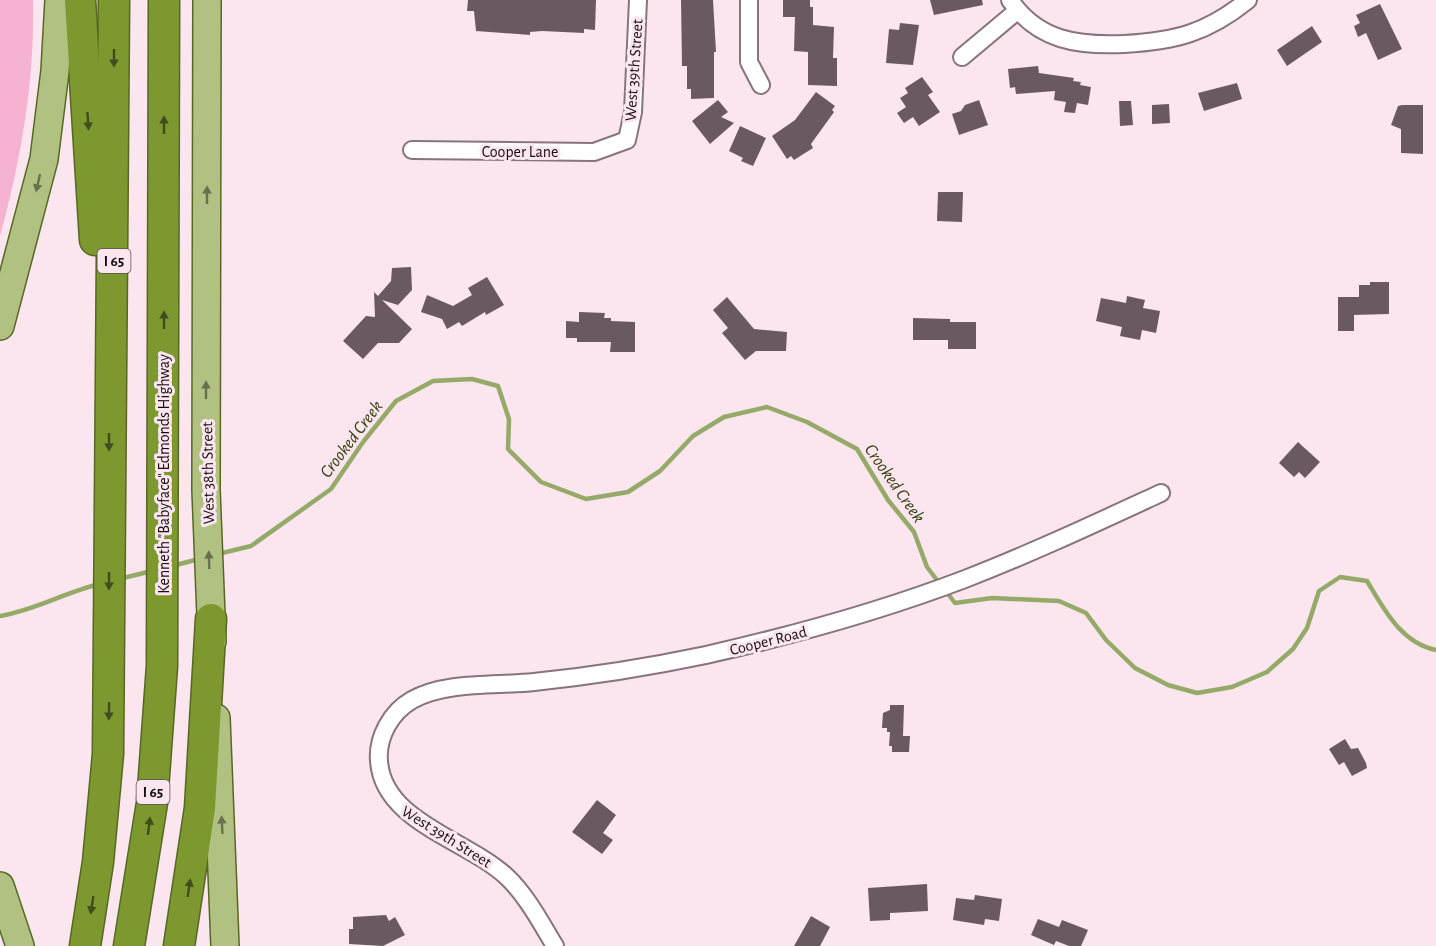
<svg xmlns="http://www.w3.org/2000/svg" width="1436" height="946" viewBox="0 0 1436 946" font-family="'Alegreya Sans',sans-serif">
  <rect width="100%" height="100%" fill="#fbe6ef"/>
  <path fill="#f6b2d1" d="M 0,0 L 33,0 C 35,80 21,159 0,236 Z"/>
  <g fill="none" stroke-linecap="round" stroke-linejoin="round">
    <g stroke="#95aa68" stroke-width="4.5">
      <path d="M 218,554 L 251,546 L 331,489 L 363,442 L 396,401 L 433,381 L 472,379 L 498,386 L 509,419 L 508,449 L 541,482 L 586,499 L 628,492 L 660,471 L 693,436 L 724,417 L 767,407 L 807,422 L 857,449 L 888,500 L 914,532 L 927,567 L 940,584"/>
      <path d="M 172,566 L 199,559"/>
      <path d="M 119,579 L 152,571"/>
      <path d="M 945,590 L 955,603 L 992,598 L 1059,601 L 1086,613 L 1106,640 L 1135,668 L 1168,685 L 1197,693 L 1232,687 L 1267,672 L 1293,649 L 1307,628 L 1319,591 L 1340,577 L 1367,581 C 1384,609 1401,643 1436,650"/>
      <path d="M 0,616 C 36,610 65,592 100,584"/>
    </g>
  </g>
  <g fill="#6b5961">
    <path d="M 468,0 L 596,0 L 595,30 L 584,29 L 584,33 L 542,31 L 530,32 L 530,35 L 476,31 L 474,11 L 467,11 Z"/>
    <path d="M 681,0 L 713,0 L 716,52 L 714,52 L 714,98 L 691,99 L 691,89 L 687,89 L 687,66 L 682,66 Z"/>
    <path d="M 783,0 L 810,0 L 810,7 L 813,7 L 813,25 L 834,27 L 833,58 L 837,58 L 837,86 L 808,85 L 808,52 L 794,51 L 795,17 L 783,17 Z"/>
    <path d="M 930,0 L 982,0 L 983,5 L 934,15 Z"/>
    <path d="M 1380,4 L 1402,49 L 1378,60 L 1366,33 L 1358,37 L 1354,26 L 1360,23 L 1356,15 Z"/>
    <path d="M 900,23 L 919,25 L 913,65 L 886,63 L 889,29 L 899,30 Z"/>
    <path d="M 1312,26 L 1322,42 L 1287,66 L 1277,50 Z"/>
    <path d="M 1038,66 L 1039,73 L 1074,78 L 1073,81 L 1081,82 L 1080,85 L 1091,87 L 1088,105 L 1077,103 L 1075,113 L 1064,112 L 1066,102 L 1054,100 L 1055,91 L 1016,94 L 1015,87 L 1010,88 L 1008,69 Z"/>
    <path d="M 922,77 L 933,92 L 928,95 L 940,112 L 919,126 L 913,117 L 904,123 L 897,113 L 906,107 L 900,98 L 908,93 L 905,88 Z"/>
    <path d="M 1237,83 L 1242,99 L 1204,111 L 1198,93 Z"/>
    <path d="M 816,92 L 835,106 L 832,110 L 834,112 L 811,144 L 813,148 L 794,160 L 791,156 L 787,159 L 772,136 L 795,120 Z"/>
    <path d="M 718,100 L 728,112 L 721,117 L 734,123 L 710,144 L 692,121 Z"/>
    <path d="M 979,100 L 988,125 L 959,135 L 952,114 L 961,111 L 965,105 Z"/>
    <path d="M 1119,101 L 1131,101 L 1133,125 L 1120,126 Z"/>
    <path d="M 1169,104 L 1170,123 L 1152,124 L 1152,105 Z"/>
    <path d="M 1402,105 L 1423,105 L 1423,154 L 1401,153 L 1401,129 L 1391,125 L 1398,106 Z"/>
    <path d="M 740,126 L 766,138 L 753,166 L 741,161 L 743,158 L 729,151 Z"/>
    <path d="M 938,192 L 963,192 L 962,222 L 937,221 Z"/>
    <path d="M 411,267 L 412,290 L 398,305 L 382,300 L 412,329 L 399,343 L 378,343 L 363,359 L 343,341 L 366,316 L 375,317 L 374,292 L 378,296 L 391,281 L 392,268 Z"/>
    <path d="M 487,277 L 504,305 L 486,315 L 485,312 L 462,326 L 459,322 L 447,329 L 442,319 L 421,312 L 427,295 L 453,306 L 472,295 L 468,288 Z"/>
    <path d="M 1370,282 L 1389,282 L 1389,314 L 1354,315 L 1354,331 L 1338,331 L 1338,297 L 1359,297 L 1359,285 L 1370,285 Z"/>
    <path d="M 1127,296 L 1145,300 L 1143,308 L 1160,311 L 1156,333 L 1142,330 L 1140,340 L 1120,336 L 1122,327 L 1096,321 L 1101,298 L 1126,303 Z"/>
    <path d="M 727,297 L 754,329 L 787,332 L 786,351 L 756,351 L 745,360 L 722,333 L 728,328 L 713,310 Z"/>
    <path d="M 579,312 L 605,313 L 604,318 L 611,318 L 611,321 L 635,322 L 635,352 L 610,352 L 611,342 L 577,342 L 577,338 L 566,338 L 566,321 L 579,322 Z"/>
    <path d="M 913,318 L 950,319 L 950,322 L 976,322 L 976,349 L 948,349 L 948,340 L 913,340 Z"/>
    <path d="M 1298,442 L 1320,462 L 1305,478 L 1299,472 L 1294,477 L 1279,463 Z"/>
    <path d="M 890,705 L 904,705 L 903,736 L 910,736 L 909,752 L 892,752 L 892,746 L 889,746 L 890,732 L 887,732 L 887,728 L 882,728 L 883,713 L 890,710 Z"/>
    <path d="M 1345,739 L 1351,749 L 1358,748 L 1366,763 L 1367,768 L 1352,776 L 1344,762 L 1339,765 L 1329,749 Z"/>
    <path d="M 597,800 L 616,815 L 603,833 L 613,840 L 602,854 L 572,832 Z"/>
    <path d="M 927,884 L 928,911 L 890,913 L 890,920 L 870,921 L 868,888 Z"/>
    <path d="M 975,895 L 1002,899 L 999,921 L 985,919 L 984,925 L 953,920 L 956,898 L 974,900 Z"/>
    <path d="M 386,915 L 389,921 L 395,917 L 405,935 L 383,946 L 349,944 L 349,929 L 353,929 L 353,917 Z"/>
    <path d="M 811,916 L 830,927 L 820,946 L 794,946 Z"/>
    <path d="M 1038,919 L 1059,927 L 1062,920 L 1088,930 L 1081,946 L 1069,946 L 1056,941 L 1054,945 L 1031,935 Z"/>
  </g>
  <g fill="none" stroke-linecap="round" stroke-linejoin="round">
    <g stroke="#87747c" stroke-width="20">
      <g id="street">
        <path d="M 749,0 L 749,62 L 761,85"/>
        <path d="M 1010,0 C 1038,41 1078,46 1124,44 C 1176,41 1207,33 1248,0"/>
        <path d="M 962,57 L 1017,11"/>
        <path d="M 412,150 L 594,152 L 627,140 L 633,112 L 638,0"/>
        <path d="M 555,946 C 541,923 527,896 507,877 C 468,840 383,822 379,761 C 377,737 391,712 412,700 C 446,681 496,686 534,682 C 592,676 649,667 706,655 C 794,635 881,611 965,579 C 1032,553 1096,523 1161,493"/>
      </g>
    </g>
    <g stroke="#586824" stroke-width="30">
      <g id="primary">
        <path d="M 207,0 L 206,490 L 212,641"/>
        <path d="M 0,326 L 44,159 L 55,71 L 59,0"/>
        <path d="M 216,718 L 225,946"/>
        <path d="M 0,886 L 20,946"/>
      </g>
    </g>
    <g stroke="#586824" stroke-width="33">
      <g id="highway">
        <path d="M 80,0 L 95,240"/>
        <path d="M 85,946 L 98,862 L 108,754 L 114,0"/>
        <path d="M 129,946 L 152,803 L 162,666 L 164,0"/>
        <path d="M 179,946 L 200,808 L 211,619"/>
      </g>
    </g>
    <use href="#street" stroke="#fff" stroke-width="16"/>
    <use href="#primary" stroke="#b0c182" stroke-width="27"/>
    <use href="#highway" stroke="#7c982e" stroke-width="30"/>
  </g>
  <defs><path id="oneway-solid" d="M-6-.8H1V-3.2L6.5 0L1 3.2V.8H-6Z" transform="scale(1.5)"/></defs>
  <g fill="#434c1e">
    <use href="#oneway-solid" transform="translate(114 58) rotate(90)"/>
    <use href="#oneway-solid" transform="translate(88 121) rotate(86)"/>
    <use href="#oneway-solid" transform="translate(164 125) rotate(-90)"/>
    <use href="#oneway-solid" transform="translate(164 320) rotate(-90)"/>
    <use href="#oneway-solid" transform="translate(109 442) rotate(90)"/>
    <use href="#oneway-solid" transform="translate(109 581) rotate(90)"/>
    <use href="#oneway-solid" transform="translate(109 711) rotate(91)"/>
    <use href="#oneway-solid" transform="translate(149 826) rotate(-83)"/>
    <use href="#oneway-solid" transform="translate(189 888) rotate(-81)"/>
    <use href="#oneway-solid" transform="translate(92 905) rotate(99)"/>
  </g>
  <g fill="#6a704f">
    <use href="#oneway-solid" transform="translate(38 183) rotate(103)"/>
    <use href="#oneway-solid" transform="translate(207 195) rotate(-90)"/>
    <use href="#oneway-solid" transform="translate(206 390) rotate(-90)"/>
    <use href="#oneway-solid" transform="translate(209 560) rotate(-92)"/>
    <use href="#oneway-solid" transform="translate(222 825) rotate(-93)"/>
  </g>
  <g text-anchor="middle" stroke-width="6" stroke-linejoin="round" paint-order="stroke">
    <g fill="#fbe6ef" stroke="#5a4f54" stroke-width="1.5">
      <rect x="97.5" y="249" width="33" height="24" rx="4.5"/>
      <rect x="136.5" y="780" width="33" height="24" rx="4.5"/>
    </g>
    <g font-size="15" font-weight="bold" fill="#150e11">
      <text x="114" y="266">I 65</text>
      <text x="153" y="797">I 65</text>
    </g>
    <g font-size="16" fill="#150e11" stroke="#fbe6ef">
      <text transform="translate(633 70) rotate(-86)" y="6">West 39th Street</text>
      <text x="520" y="157">Cooper Lane</text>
      <text transform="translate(207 473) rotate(-91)" y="6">West 38th Street</text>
      <text transform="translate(163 474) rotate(-90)" y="6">Kenneth "Babyface" Edmonds Highway</text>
      <text transform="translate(768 640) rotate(-14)" y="6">Cooper Road</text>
      <text transform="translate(447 836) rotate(32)" y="6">West 39th Street</text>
    </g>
    <g font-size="18" font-style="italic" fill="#323f0d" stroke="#fbe6ef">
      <text transform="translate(351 439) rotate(-53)" y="6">Crooked Creek</text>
      <text transform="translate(895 483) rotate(55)" y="6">Crooked Creek</text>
    </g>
  </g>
</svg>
